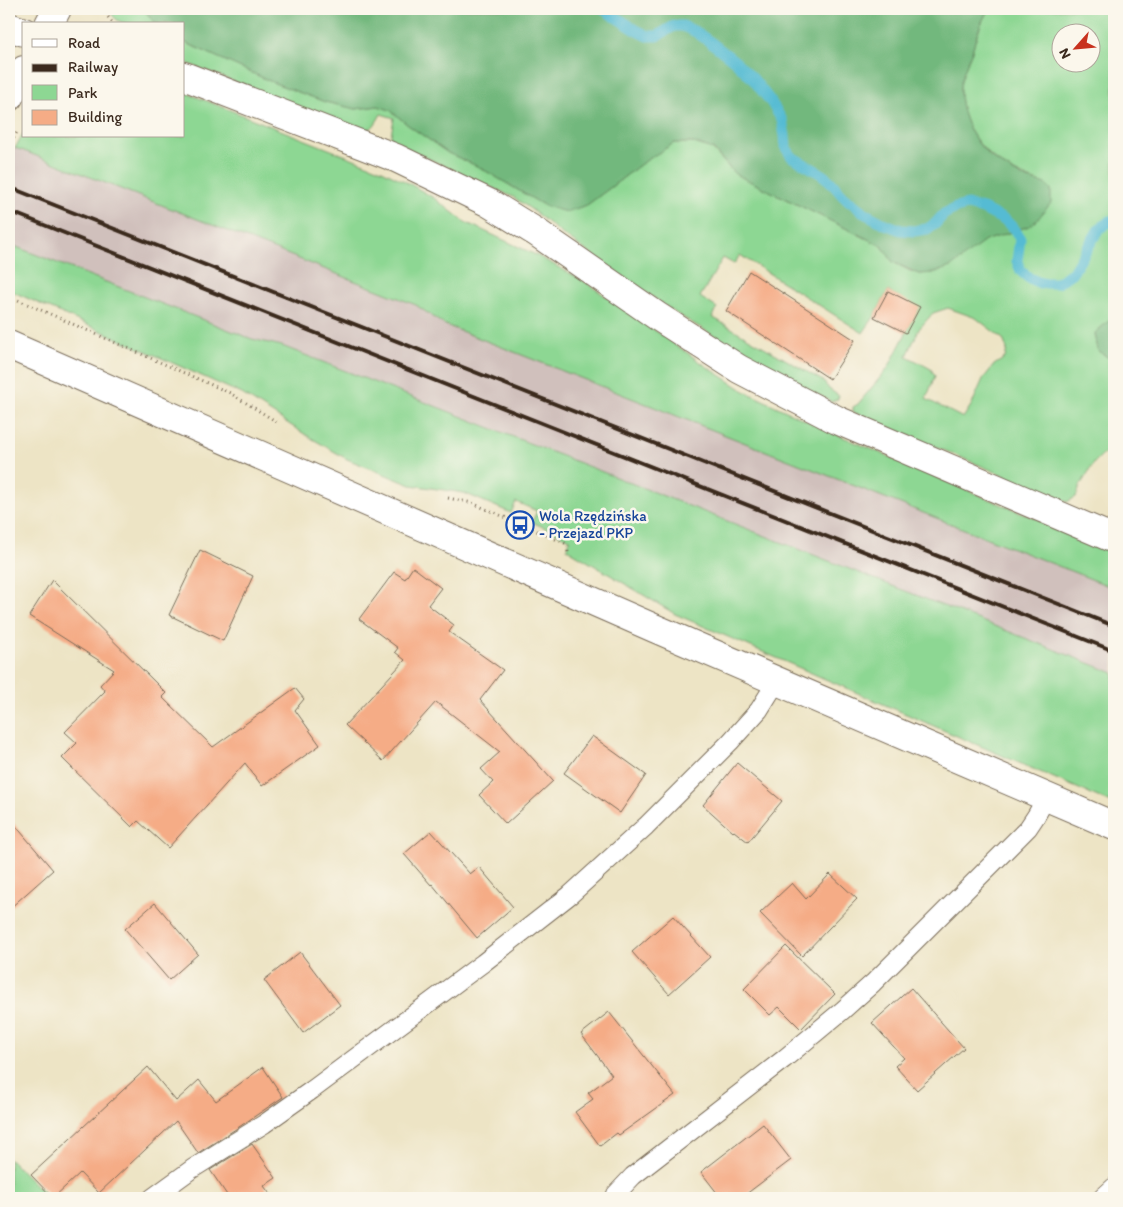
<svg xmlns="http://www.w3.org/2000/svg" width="1123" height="1207" viewBox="0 0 1123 1207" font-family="Itim,sans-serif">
  <rect width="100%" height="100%" fill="#fbf7ec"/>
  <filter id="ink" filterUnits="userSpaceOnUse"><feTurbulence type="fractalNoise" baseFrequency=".02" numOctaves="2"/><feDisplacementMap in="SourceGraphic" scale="10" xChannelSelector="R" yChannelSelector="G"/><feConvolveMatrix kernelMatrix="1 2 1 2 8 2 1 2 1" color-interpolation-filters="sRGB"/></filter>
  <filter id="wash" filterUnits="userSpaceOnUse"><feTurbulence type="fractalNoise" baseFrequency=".0096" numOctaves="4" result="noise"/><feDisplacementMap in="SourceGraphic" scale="20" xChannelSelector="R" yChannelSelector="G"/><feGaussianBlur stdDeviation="1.12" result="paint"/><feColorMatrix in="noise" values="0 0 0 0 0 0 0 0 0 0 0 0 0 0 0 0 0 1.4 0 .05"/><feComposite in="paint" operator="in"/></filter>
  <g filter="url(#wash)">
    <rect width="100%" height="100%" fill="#ede4c5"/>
    <path fill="#d0c0bc" d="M 9,146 L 24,151 L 416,305 L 443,324 L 1114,588 L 1114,673 L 282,346 L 252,339 L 9,244 Z"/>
    <g fill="#8dd793" stroke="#648058" fill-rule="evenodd">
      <path d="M 109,9 L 144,9 L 155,24 C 137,24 117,29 109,9 Z"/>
      <path d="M 989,9 L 1114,9 L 1114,316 L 1095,333 L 1098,351 L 1114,361 L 1114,456 L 1107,453 L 1102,455 L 1094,463 L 1081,484 L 1076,497 L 1067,502 L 853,412 L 853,407 L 858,404 L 888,368 L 919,308 L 888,291 L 874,317 L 863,333 L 740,255 L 734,264 L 723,258 L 700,297 L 717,308 L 712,317 L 823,381 L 829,389 L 839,396 L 837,400 L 832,402 L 776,374 L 732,346 L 677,314 L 562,234 L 532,210 L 513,197 L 390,141 L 394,118 L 381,114 C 372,130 371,132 353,128 L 184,62 L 184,42 L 272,82 L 325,102 L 356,109 L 378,106 L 390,110 L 408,125 L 448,153 L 479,167 L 545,206 L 566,211 L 587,205 L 614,185 L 641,164 L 674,143 L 694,143 L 712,149 L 735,174 L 882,246 L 893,262 L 910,271 L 919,274 L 933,273 L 971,251 L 985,241 L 1029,226 L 1046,184 C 1001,173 958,138 960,87 C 961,77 968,60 972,51 C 977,35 980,23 989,9 ZM 1060,32 L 1090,32 L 1090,62 L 1060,62 ZM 948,308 L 976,318 L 1003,339 L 1007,349 L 1005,358 L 994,365 L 983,379 L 972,404 L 963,418 L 926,399 L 935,376 L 931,369 L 907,356 L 919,329 L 933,313 Z"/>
      <path d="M 184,92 L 382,170 L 410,184 L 434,198 L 465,222 L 536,255 L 584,281 L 709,368 L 746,392 L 822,428 L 988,499 L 1114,550 L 1114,588 L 443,324 L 416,305 L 24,151 L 15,148 L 24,132 L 24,136 L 184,136 Z"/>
      <path d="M 9,244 L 252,339 L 282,346 L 1114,673 L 1114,804 L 675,614 L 567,549 L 570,539 L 532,522 L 537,511 L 516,502 L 511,513 L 464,493 L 411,485 L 347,459 L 306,435 L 242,394 L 9,290 Z"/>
      <path d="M 9,1158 L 49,1198 L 9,1198 Z"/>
    </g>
    <g fill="#72b87d" stroke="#56714e">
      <path d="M 144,9 L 989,9 C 980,23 977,34 972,51 C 968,60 961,77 960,87 C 959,115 974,146 998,162 C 1008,169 1020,177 1031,180 C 1041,184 1044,181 1051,189 L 1051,203 L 1037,220 L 1029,226 L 985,241 L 951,267 L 933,273 L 919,274 L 893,262 L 882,246 L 735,174 L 713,149 L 694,143 L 674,143 L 641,164 L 614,185 L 587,205 L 566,212 L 545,206 L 479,167 L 448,153 L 408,125 L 390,110 L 378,106 L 356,109 L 325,102 L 272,82 L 184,42 L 184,24 L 155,24 Z"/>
      <path d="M 1114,316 L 1114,361 L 1098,351 L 1095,333 Z"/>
    </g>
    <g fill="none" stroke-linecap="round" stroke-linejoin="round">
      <path stroke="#55bbd3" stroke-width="11" d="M 603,9 L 636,30 L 648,36 L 657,36 L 674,26 L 683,26 L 696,32 L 713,44 L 736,62 L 753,79 L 771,102 L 782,120 L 785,136 L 786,148 L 792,157 L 820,173 L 830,181 L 843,196 L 866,214 L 885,224 L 901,230 L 914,231 L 927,229 L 935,224 L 944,214 L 956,208 L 967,205 L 983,209 L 1006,221 L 1015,230 L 1020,239 L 1017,261 L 1021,271 L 1029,278 L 1040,283 L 1057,283 L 1073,272 L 1099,229 L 1110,221 L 1114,221"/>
    </g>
    <g id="blocks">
      <g fill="#f5ac86">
        <path d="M 749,271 L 855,340 L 830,379 L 726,311 Z"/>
        <path d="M 888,291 L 920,307 L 906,333 L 874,317 Z"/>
        <path d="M 200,550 L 253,576 L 223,641 L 169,615 Z"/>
        <path d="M 413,567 L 441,588 L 428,605 L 454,625 L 449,632 L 503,670 L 480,700 L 553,781 L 506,824 L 479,795 L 493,782 L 481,769 L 500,752 L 436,702 L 383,761 L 345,725 L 405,660 L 395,652 L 398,648 L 359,619 L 394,572 L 405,579 Z"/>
        <path d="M 52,580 L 166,693 L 162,697 L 213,747 L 295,688 L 304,699 L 295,710 L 320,745 L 262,786 L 245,763 L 168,848 L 138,821 L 132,827 L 62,758 L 77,743 L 65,732 L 105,691 L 100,685 L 114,670 L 29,616 Z"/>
        <path d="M 592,736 L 646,775 L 620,813 L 564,773 Z"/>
        <path d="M 737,763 L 782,801 L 748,842 L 734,831 L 733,832 L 703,805 Z"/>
        <path d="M 9,818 L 53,870 L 9,909 Z"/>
        <path d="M 431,831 L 470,874 L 479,867 L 513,907 L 477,938 L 432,884 L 431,885 L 404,854 Z"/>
        <path d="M 830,874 L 857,899 L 802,956 L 760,913 L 792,883 L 806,899 Z"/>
        <path d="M 155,903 L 198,954 L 169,980 L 125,929 Z"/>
        <path d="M 673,916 L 710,957 L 669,994 L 632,952 Z"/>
        <path d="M 786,946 L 835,994 L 801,1029 L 779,1007 L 770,1015 L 744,989 Z"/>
        <path d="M 300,952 L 340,1005 L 303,1033 L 264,980 Z"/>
        <path d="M 911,988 L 964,1048 L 917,1090 L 895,1066 L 904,1058 L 872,1023 Z"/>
        <path d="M 609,1012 L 675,1095 L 619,1135 L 617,1133 L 600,1146 L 575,1112 L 593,1099 L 588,1093 L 612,1075 L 581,1034 Z"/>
        <path d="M 148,1067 L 176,1101 L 199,1080 L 216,1101 L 263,1067 L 283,1097 L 239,1127 L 198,1153 L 176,1121 L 99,1193 L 80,1173 L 53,1198 L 31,1175 Z"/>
        <path d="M 763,1124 L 791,1160 L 741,1198 L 721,1198 L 701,1172 Z"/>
        <path d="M 252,1144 L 276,1178 L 264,1186 L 273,1198 L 229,1198 L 210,1170 Z"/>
      </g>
    </g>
  </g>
  <g filter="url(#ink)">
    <use href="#blocks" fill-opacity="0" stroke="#796b58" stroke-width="1"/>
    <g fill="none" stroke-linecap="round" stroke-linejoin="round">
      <g stroke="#796b58" stroke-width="20">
        <g id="service">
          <path d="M 152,1198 L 192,1169 L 264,1124 L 312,1090 L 483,963 L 570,895 L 646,826 L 730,742 L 759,710 L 777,681"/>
          <path d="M 615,1198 L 616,1194 L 633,1176 L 784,1059 L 843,1010 L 873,983 L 1028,828 L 1036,816 L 1046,798"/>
          <path d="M 1102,1198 L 1114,1187"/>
        </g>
      </g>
      <g stroke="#796b58" stroke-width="30">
        <g id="minor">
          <path d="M 49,24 L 57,9"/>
          <path d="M 9,27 L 24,32"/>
          <path d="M 184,76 L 396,158 L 489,203 L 536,232 L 657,316 L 739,369 L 837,420 L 1114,539"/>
          <path d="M 9,97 L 24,70"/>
        </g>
      </g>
      <g stroke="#796b58" stroke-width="30">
        <path id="tertiary" d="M 9,345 L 654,628 L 1114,826"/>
      </g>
      <g stroke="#796b58" stroke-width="3" stroke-dasharray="1 4" stroke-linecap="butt">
        <path d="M 102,9 L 111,21 L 114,24"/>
        <path d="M 9,147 L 18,130"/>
        <path d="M 9,296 L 230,393 L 277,422"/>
        <path d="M 448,498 L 472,503 L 567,544 L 568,552"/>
      </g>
      <use href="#service" stroke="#fff" stroke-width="18"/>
      <use href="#minor" stroke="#fff" stroke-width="28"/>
      <use href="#tertiary" stroke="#fff" stroke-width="28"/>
      <g stroke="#3b2a1e" stroke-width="4">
        <path d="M 9,187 L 1114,626"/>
        <path d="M 9,211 L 1114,651"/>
      </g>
    </g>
  </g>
  <defs>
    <g id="bus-ring" transform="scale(1.4375)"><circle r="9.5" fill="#fbf7ec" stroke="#1a4fb4" stroke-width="1.5"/><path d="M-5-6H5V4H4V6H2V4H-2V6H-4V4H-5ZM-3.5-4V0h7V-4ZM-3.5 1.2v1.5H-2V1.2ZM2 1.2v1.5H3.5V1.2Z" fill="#1a4fb4"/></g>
  </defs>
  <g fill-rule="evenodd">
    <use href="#bus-ring" x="520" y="525"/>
  </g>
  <g text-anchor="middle" stroke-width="5" stroke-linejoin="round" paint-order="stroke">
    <g font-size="15" fill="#164399" stroke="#fbf7ec" text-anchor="start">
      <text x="539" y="521">Wola Rzędzińska<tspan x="539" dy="17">- Przejazd PKP</tspan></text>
    </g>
  </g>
  <rect width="1123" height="1207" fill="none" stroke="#fbf7ec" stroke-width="30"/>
  <rect x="22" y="22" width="162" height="115" fill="#fbf7ec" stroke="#aea59a"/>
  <rect x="32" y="39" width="25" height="8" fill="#ffffff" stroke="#aea59a"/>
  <text x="68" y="48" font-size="15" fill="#3b2a1e">Road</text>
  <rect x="32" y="64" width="25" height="8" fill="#3b2a1e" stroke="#aea59a"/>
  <text x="68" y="72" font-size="15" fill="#3b2a1e">Railway</text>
  <rect x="32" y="85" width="25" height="15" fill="#8dd793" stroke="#aea59a"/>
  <text x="68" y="98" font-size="15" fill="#3b2a1e">Park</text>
  <rect x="32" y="110" width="25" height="15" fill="#f5ac86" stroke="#aea59a"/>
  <text x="68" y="122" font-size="15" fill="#3b2a1e">Building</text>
  <g transform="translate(1076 48) rotate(243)"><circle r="24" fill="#fbf7ec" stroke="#aea59a"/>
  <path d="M0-4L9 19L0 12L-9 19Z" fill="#c8321e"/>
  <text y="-8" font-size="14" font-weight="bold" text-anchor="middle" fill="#3b2a1e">N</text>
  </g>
</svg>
